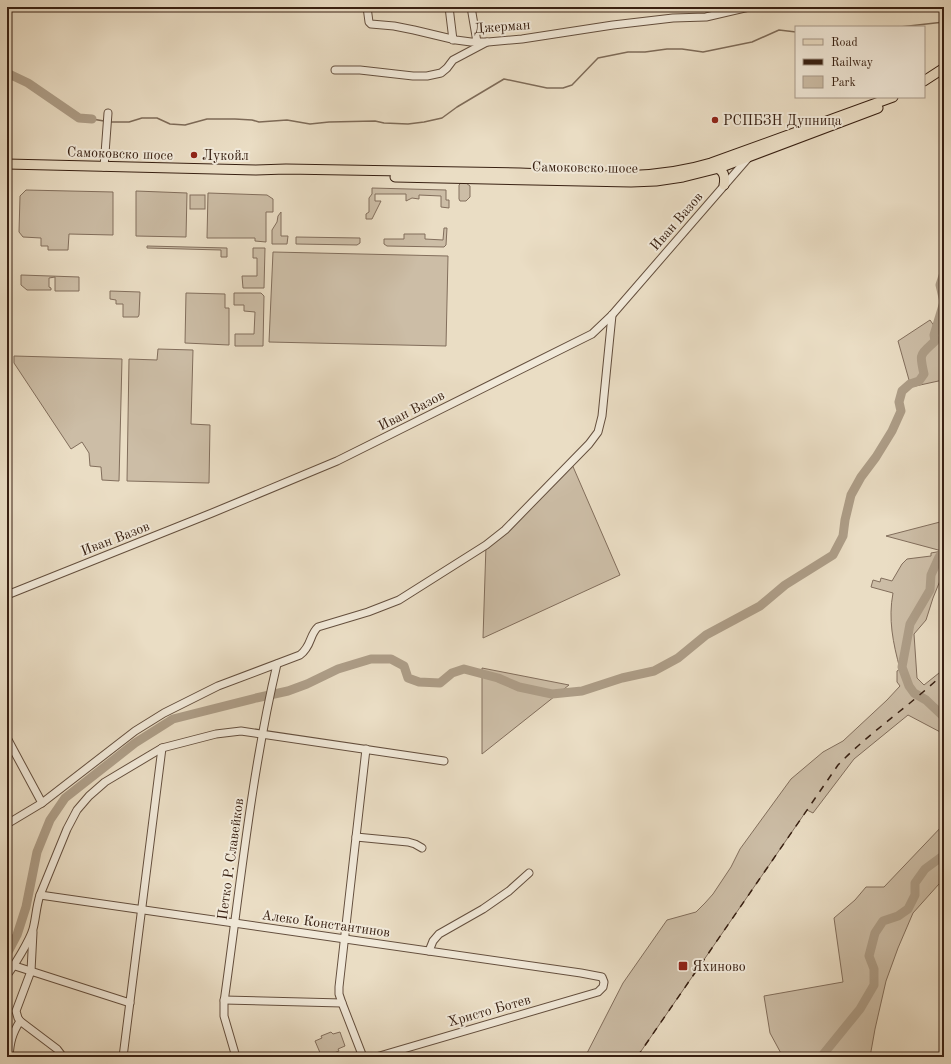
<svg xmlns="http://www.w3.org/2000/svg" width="951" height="1064" viewBox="0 0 951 1064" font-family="'Old Standard TT',serif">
  <rect width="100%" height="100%" fill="#eaddc4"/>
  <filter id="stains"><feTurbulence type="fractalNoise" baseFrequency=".005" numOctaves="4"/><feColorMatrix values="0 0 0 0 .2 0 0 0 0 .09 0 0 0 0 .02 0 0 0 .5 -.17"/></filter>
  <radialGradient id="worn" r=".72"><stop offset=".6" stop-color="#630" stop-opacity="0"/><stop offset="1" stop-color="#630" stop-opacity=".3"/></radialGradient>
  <g fill="#ccbda6" stroke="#826e5c">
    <path d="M 461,183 L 466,183 L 470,186 L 470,197 L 466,201 L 460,201 L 459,199 L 459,185 Z"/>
    <path d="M 372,188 L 446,190 L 446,200 L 449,200 L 449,208 L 441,207 L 441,196 L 419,195 L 419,199 L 412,198 L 406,201 L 406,194 L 375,194 L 375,201 L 381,201 L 372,219 L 366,219 L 366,214 L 369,212 L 369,198 L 372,194 Z"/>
    <path d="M 26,190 L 113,192 L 113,235 L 69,234 L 68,250 L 48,250 L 48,246 L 41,246 L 41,238 L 23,237 L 19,232 L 20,196 Z"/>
    <path d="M 136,191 L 187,193 L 186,237 L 136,236 Z"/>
    <path d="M 208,193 L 267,195 L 273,199 L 273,212 L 266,212 L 266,242 L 255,241 L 255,238 L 207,238 Z"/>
    <rect x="190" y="195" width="15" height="14"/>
    <path d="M 281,212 L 281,236 L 288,236 L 287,244 L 272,244 L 272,230 L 277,222 L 278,216 Z"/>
    <path d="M 444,228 L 447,228 L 446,245 L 444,247 L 387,246 L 384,244 L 384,239 L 404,239 L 404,234 L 425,234 L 425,239 L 443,240 Z"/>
    <path d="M 296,237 L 360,238 L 360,243 L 357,245 L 296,244 Z"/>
    <path d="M 147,246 L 227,248 L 227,257 L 221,257 L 221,250 L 147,248 Z"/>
    <path d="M 253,248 L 265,248 L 264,288 L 243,288 L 242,276 L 257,276 L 257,258 L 253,258 Z"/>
    <path d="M 273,252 L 448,256 L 446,346 L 269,342 Z"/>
    <path d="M 21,275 L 79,277 L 79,291 L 55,291 L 55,277 L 49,278 L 49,287 L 51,288 L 51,290 L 27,290 L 21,285 Z"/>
    <path d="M 110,291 L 140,292 L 139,315 L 138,317 L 123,317 L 123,304 L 116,304 L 116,300 L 110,299 Z"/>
    <path d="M 186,293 L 225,294 L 225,308 L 229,308 L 229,345 L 185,343 Z"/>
    <path d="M 234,293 L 261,293 L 264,296 L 263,346 L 235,346 L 235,334 L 254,334 L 255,312 L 244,311 L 244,305 L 234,305 Z"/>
    <path d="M 930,320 L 944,340 L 944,381 L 943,380 L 911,387 L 898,341 Z"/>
    <path d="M 158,349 L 193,350 L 191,424 L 210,425 L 209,483 L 127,481 L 129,359 L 157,360 Z"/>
    <path d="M 14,356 L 122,359 L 119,481 L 102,480 L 101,467 L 90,466 L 89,453 L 82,442 L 71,449 L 14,363 Z"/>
    <path d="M 571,462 L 620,575 L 483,638 L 486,545 Z"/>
    <path d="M 944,507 L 944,571 L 933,598 L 926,620 L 914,634 L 917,678 L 924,685 L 944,669 L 944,734 L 908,715 L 854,759 L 813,813 L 807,810 L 637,1057 L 585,1057 L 623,983 L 667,920 L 696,912 L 705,903 L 713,894 L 731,867 L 740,849 L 791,779 L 823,752 L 843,741 L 887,700 L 900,686 L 897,682 L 897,671 L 900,669 C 893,643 888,619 893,593 L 871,587 L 873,580 L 880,582 L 881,578 L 892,581 L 902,564 L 907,559 L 931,556 L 931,553 L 942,551 L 886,536 L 940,522 Z"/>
    <path d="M 482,668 L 569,685 L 482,754 Z"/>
    <path d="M 944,824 L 944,880 L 939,884 L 913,913 L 898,948 L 886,981 L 875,1029 L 870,1057 L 783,1057 L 770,1033 L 764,996 L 843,982 L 834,918 L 855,900 L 866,887 L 884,887 Z"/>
    <path d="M 331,1032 L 333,1034 L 340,1032 L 345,1046 L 338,1049 L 339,1051 L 329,1055 L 328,1053 L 321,1055 L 315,1041 L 322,1038 L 321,1036 Z"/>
  </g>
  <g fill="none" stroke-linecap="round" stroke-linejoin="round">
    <g stroke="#7e6b58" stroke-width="1.5">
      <path d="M 900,27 L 944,22"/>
      <path d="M 92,119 L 104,121"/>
      <path d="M 110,122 L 129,122 L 142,118 L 157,118 L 170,124 L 185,125 L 207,119 L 235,119 L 252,120 L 259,122 L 287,120 L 310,124 L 329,122 L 375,121 L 384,123 L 408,124 L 424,122 L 442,118 L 457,107 L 504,79 L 547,88 L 563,88 L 572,85 L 598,58 L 628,52 L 645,52 L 667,49 L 682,49 L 703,52 L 752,42 L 779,30 L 796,32"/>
    </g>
    <g stroke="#ad9d87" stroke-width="9">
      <path d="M 7,73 L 28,83 L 79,118 L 92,119"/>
      <path d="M 944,273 L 940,285 L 944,302"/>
      <path d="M 944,550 L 939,557 L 931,575 L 930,590 L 910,624 L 902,667 L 909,686 L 914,693 L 926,700 L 944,717"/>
      <path d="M 7,954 L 17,935 L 26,907 L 37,852 L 50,820 L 65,798 L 135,743 L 173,719 L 256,698 L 288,691 L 307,684 L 338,669 L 371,659 L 391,659 L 404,666 L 408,678 L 419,682 L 440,683 L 452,673 L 464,669 L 498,678 L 519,687 L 552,694 L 582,691 L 622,678 L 654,671 L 678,658 L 706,635 L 760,606 L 785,585 L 833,555 L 843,536 L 845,520 L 851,495 L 861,477 L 876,457 L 892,431 L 901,411 L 899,402 L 902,391 L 910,384 L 919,381 L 924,374 C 919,352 920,356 935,341 L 934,335 L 944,302"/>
      <path d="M 821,1057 L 860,1009 L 874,985 L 874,969 L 869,956 L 875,933 L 883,921 L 898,916 L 908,909 L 915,895 L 915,883 L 925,869 L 944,855"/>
    </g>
    <g stroke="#644f3e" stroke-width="9">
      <g id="minor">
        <path d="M 367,7 L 369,22 L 371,24 L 394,26 L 414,30 L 456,40 L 471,42 L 488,42 L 522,39 L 613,25 L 673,18 L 706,17 L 749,7"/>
        <path d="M 449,7 L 453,40"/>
        <path d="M 471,7 L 477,42"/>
        <path d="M 335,70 L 360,70 L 413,76 L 427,76 L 441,73 L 447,68 L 453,60 L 487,42"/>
        <path d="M 104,167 L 108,113"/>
        <path d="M 7,595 L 212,513 L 337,461 L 592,334 L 612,315 L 749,157"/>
        <path d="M 7,738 L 42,803"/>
        <path d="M 7,824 L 42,803 L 135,731 L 164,713 L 218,686 L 300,655 C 312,646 309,635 318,627 L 368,612 L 399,600 L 486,545 L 505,530 L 589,444 L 598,432 L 602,416 L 612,315"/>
        <path d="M 356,837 L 408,842 L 415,844 L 422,848"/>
        <path d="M 40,895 L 581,973 L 602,977 L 604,982 L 603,987 L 598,992 L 376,1057"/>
        <path d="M 33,932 L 31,971 L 16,1011 L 18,1018 L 20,1021 L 57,1049 L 63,1057"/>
        <path d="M 429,951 L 433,941 L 439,934 L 483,909 L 509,891 L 529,873"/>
        <path d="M 15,966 L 130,1003"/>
        <path d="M 7,975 C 14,966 30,940 33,929 C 36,918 36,907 40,895 L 67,829 L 77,810 L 89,796 L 105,782 L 162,748 L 216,734 L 241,731 L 444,761"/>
        <path d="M 224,1000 L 342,1003"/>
        <path d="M 9,1057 C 10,1042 12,1034 20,1021"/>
        <path d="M 123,1057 L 162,748"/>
        <path d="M 236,1057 L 224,1016 L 224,1002 C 240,889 251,775 277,664"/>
        <path d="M 363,1057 L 342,1003 L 339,994 L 339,987 L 366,749"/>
      </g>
    </g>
    <g stroke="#382012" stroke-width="11">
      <g id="major">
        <path d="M 924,81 L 944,68"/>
        <path d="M 7,164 L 256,170 L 286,169 C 364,170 442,172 520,173 C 583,175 649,182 711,163 L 893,97"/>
        <path d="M 715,166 C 723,171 726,175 724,185"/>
        <path d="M 395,177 L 631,182 L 656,181 L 683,177 L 719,168 L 878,108"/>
      </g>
    </g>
    <use href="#minor" stroke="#f1e9d9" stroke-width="7"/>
    <use href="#major" stroke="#eaddc4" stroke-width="9"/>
    <path stroke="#382012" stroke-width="1.5" stroke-dasharray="7 7" stroke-linecap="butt" d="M 637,1057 L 838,765 C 871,731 910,706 944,673"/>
  </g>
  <g fill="#8f2418" stroke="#f1e9d9" stroke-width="1.5">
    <circle cx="715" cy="120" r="4"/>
    <circle cx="194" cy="155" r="4"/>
    <rect x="678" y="961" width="10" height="10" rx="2"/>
  </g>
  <g text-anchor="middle" stroke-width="4" stroke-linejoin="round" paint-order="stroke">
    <g font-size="14" fill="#382012" stroke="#f1e9d9">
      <text transform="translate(502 26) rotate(-4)" y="5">Джерман</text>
      <text transform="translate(120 153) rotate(2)" y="5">Самоковско шосе</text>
      <text transform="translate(585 167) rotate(1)" y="5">Самоковско шосе</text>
      <text transform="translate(676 221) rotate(-49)" y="5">Иван Вазов</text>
      <text transform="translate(411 410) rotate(-27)" y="5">Иван Вазов</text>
      <text transform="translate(115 538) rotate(-21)" y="5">Иван Вазов</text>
      <text transform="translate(230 859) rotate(-82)" y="5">Петко Р. Славейков</text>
      <text transform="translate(326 923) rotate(8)" y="5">Алеко Константинов</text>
      <text transform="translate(489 1010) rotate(-16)" y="5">Христо Ботев</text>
    </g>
    <g font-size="14" fill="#382012" stroke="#f1e9d9" text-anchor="start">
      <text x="723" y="125">РСПБЗН Дупница</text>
      <text x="202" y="160">Лукойл</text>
      <text x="692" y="971">Яхиново</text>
    </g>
  </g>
  <rect width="951" height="1064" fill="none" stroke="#eaddc4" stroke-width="24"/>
  <rect x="8" y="8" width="935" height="1048" fill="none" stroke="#382012" stroke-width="2"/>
  <rect x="12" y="12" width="927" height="1040" fill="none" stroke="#382012"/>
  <rect x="795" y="26" width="130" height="72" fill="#f1e9d9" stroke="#a79989"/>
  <rect x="803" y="39" width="20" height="6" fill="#eaddc4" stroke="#a79989"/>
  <text x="831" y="46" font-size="12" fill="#382012">Road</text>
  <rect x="803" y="59" width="20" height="6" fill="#382012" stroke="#a79989"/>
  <text x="831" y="66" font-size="12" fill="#382012">Railway</text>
  <rect x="803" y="76" width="20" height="12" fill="#ccbda6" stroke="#a79989"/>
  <text x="831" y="86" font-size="12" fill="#382012">Park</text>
  <rect width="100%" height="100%" filter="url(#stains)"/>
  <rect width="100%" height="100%" fill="url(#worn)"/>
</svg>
